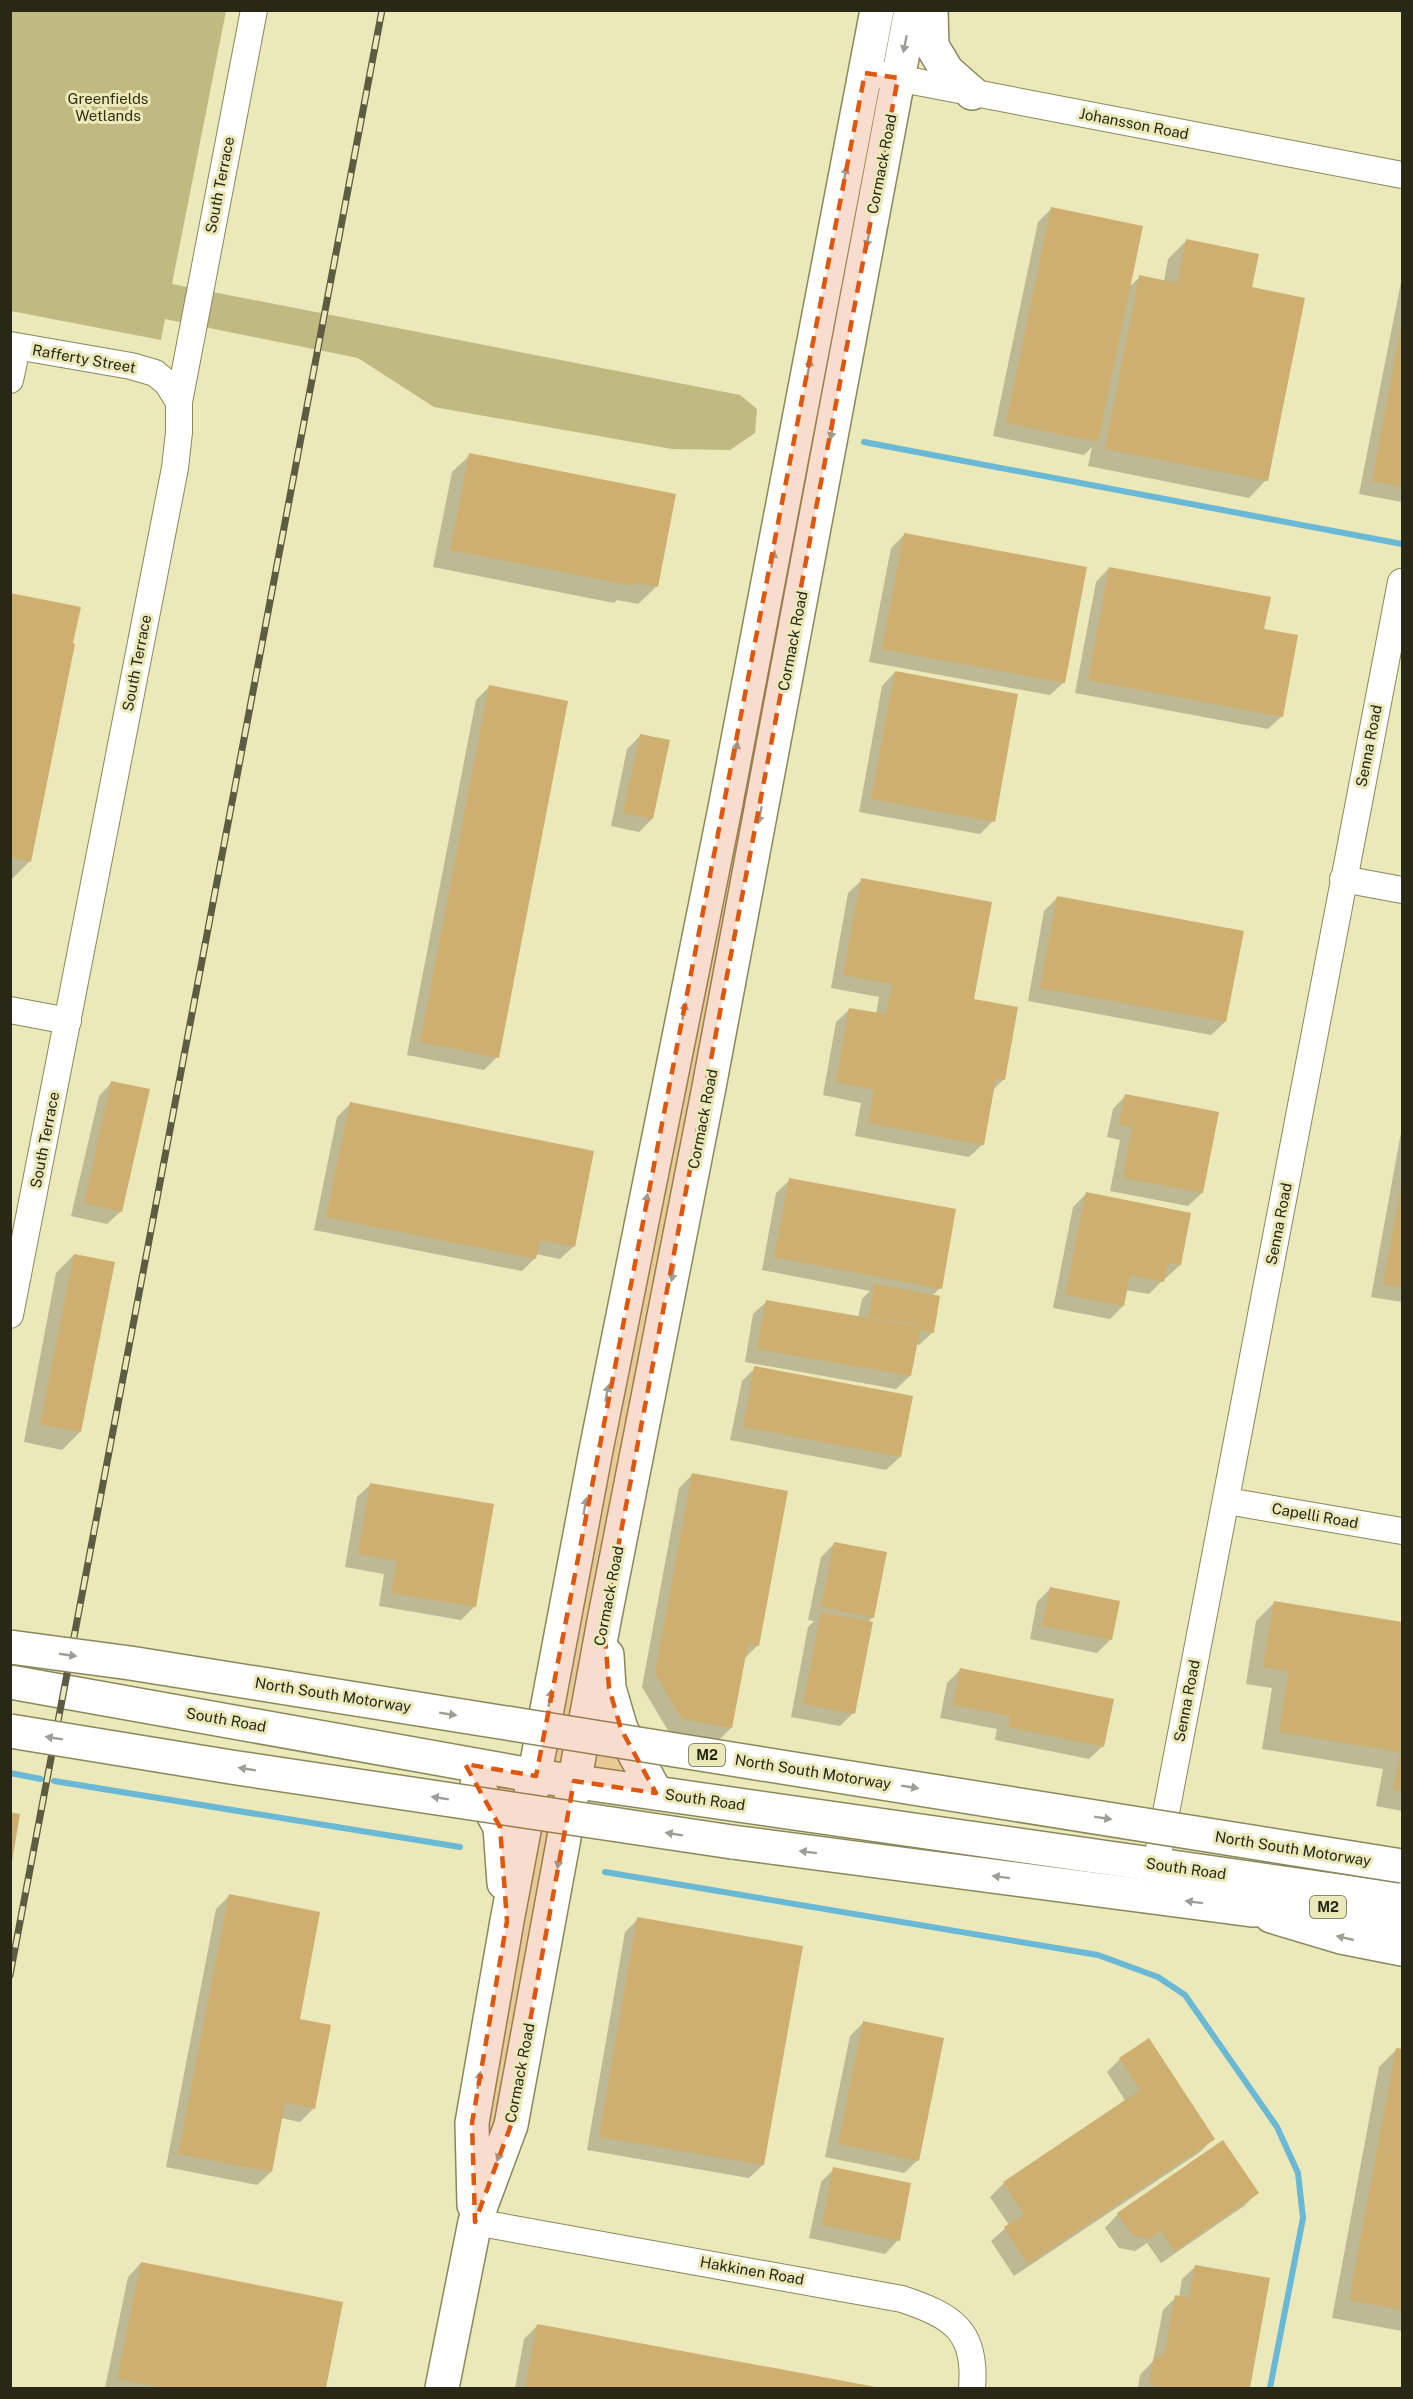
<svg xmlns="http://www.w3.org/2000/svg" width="1413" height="2399" viewBox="0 0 1413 2399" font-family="'Public Sans',sans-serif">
  <rect width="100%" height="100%" fill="#ebe8b9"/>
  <path fill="#beba80" d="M 10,11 L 226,11 L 172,284 L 740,395 L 757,409 L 755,433 L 730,450 L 672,449 L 434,407 L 358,358 L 165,319 L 161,340 L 11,311 Z"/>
  <g fill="#0003">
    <path d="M 1051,209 L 1129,287 L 1140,277 L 1164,281 L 1168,259 L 1186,241 L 1250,288 L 1266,480 L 1249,498 L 1088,466 L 1092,447 L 1084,455 L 993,436 L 1038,222 Z"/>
    <path d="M 1402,277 L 1402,502 L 1359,494 Z"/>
    <path d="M 470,455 L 656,587 L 638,604 L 617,600 L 614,603 L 433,567 L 452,472 Z"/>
    <path d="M 904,535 L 1064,682 L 1050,695 L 869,662 L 891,548 Z"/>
    <path d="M 1109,568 L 1282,716 L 1268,729 L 1075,693 L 1096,582 Z"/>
    <path d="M 10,594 L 30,861 L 12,879 L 10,878 Z"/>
    <path d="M 895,672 L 993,821 L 980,834 L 859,812 L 882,686 Z"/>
    <path d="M 489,687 L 497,1057 L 484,1070 L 407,1055 L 476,700 Z"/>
    <path d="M 641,735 L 652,819 L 639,832 L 611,826 L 627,749 Z"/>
    <path d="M 862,880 L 972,1000 L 1004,1079 L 993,1090 L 983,1144 L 969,1157 L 855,1136 L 861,1103 L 823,1095 L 836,1022 L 850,1009 L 876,1014 L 879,997 L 831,988 L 848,893 Z"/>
    <path d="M 1058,897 L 1225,1022 L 1211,1035 L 1028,1001 L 1044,911 Z"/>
    <path d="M 112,1082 L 121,1211 L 107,1224 L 71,1216 L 99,1096 Z"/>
    <path d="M 1126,1095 L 1202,1193 L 1188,1206 L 1110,1191 L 1120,1140 L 1107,1137 L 1113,1109 Z"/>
    <path d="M 350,1104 L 574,1246 L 560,1259 L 536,1254 L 535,1258 L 522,1271 L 314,1230 L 337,1117 Z"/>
    <path d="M 1402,1127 L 1402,1302 L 1371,1297 Z"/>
    <path d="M 790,1180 L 940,1288 L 932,1296 L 933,1332 L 919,1345 L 916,1344 L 910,1376 L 896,1389 L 745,1362 L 753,1314 L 767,1301 L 858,1318 L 862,1299 L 870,1291 L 762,1270 L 776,1193 Z"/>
    <path d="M 1086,1194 L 1180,1265 L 1166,1278 L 1163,1277 L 1162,1281 L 1149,1294 L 1126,1290 L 1123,1306 L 1110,1319 L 1053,1308 L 1073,1207 Z"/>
    <path d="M 74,1255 L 80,1432 L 62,1450 L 24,1442 L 56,1273 Z"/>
    <path d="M 755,1368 L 900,1457 L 886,1470 L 730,1440 L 742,1381 Z"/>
    <path d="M 692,1475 L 758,1645 L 744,1659 L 731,1728 L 718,1741 L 669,1732 L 642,1687 L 679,1488 Z"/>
    <path d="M 371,1484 L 474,1607 L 461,1620 L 379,1606 L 384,1574 L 345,1567 L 357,1497 Z"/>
    <path d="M 834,1544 L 873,1617 L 867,1623 L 853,1713 L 840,1726 L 791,1717 L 808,1627 L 814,1621 L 808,1620 L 821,1557 Z"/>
    <path d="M 1050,1589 L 1111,1639 L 1097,1653 L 1030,1639 L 1037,1602 Z"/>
    <path d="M 1274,1603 L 1402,1624 L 1402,1811 L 1376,1806 L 1383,1769 L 1262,1749 L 1272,1688 L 1246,1684 L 1256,1621 Z"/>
    <path d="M 960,1670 L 1103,1746 L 1089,1759 L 995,1740 L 997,1729 L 940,1718 L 947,1683 Z"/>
    <path d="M 229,1896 L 298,2020 L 313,2109 L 300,2122 L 281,2118 L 271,2172 L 257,2185 L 166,2167 L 216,1909 Z"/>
    <path d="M 638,1919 L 763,2165 L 749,2178 L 587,2150 L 625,1932 Z"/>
    <path d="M 863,2023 L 918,2160 L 904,2173 L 825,2157 L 850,2036 Z"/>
    <path d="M 1397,2049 L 1402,2050 L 1402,2331 L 1332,2318 L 1379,2067 Z"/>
    <path d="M 1120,2059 L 1213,2139 L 1200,2152 L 1014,2276 L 991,2241 L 1009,2225 L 990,2197 L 1004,2183 L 1126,2102 L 1107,2072 Z"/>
    <path d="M 1223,2142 L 1257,2193 L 1244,2206 L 1161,2263 L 1147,2243 L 1135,2251 L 1119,2248 L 1105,2228 L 1118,2214 Z"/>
    <path d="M 834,2169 L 898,2240 L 885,2254 L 809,2238 L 821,2182 Z"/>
    <path d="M 141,2263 L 342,2304 L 324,2388 L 105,2388 L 128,2277 Z"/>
    <path d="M 1196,2266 L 1268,2279 L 1249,2388 L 1138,2388 L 1140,2375 L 1153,2361 L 1163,2310 L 1176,2297 L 1179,2297 L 1182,2279 Z"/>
    <path d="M 538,2325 L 874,2388 L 515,2388 L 524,2339 Z"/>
  </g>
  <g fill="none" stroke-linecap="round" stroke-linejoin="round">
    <g stroke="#68b8d6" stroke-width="6">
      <path d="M 864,442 L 1402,544"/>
      <path d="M 10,1773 L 41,1779"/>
      <path d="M 54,1781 L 460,1847"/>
      <path d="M 605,1872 L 1098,1955 L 1158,1977 L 1185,1995 L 1277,2127 L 1298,2173 L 1303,2218 L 1270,2388"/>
    </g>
  </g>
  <g fill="#ceaf6f">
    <path d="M 1051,207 L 1143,226 L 1098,442 L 1006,423 Z"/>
    <path d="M 1186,239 L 1259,254 L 1252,287 L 1305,298 L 1268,481 L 1105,449 L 1139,275 L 1177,283 Z"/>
    <path d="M 1401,326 L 1402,326 L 1402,487 L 1372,481 Z"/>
    <path d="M 469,453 L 676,494 L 658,587 L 634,583 L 634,586 L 450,550 Z"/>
    <path d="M 904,533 L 1087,567 L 1065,683 L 882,649 Z"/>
    <path d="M 1109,567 L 1271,597 L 1264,629 L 1298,635 L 1283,717 L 1088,680 Z"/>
    <path d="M 10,593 L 81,607 L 73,643 L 75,644 L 31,862 L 10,857 Z"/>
    <path d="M 895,671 L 1018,694 L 995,822 L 871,799 Z"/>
    <path d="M 489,685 L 568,701 L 499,1058 L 420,1042 Z"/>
    <path d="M 640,734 L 670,740 L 653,819 L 623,813 Z"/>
    <path d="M 861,878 L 992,902 L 974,999 L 1018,1007 L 1005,1080 L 996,1078 L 984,1145 L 868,1123 L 874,1090 L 836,1082 L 849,1008 L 886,1014 L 892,984 L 843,975 Z"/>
    <path d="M 1057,896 L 1244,931 L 1226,1022 L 1040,988 Z"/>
    <path d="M 111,1081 L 150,1089 L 122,1212 L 84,1203 Z"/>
    <path d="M 1125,1094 L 1219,1112 L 1203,1193 L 1123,1178 L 1132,1127 L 1119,1124 Z"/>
    <path d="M 350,1102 L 594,1151 L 575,1247 L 540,1240 L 536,1259 L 326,1217 Z"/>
    <path d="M 789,1178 L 956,1209 L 942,1289 L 774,1257 Z"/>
    <path d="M 1401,1186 L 1402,1186 L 1402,1287 L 1383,1284 Z"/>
    <path d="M 1086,1192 L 1191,1213 L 1181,1265 L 1168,1263 L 1164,1282 L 1130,1275 L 1124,1306 L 1065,1295 Z"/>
    <path d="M 74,1254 L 115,1262 L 81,1432 L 40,1424 Z"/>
    <path d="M 874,1284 L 940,1296 L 934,1333 L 920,1330 L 911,1376 L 757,1349 L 766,1300 L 920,1327 L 921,1326 L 869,1317 Z"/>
    <path d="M 754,1366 L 913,1396 L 901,1457 L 743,1427 Z"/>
    <path d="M 692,1473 L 788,1491 L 759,1646 L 748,1644 L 732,1728 L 682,1719 L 655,1673 Z"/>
    <path d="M 370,1483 L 494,1504 L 476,1607 L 391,1593 L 397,1561 L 358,1554 Z"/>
    <path d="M 834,1542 L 887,1552 L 874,1618 L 821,1607 Z"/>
    <path d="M 1050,1587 L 1120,1601 L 1112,1640 L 1042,1626 Z"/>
    <path d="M 1274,1601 L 1402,1622 L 1402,1790 L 1393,1789 L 1400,1752 L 1279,1732 L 1289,1671 L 1263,1667 Z"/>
    <path d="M 821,1612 L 873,1622 L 855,1714 L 803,1704 Z"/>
    <path d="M 960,1668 L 1114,1699 L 1104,1747 L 1008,1727 L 1010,1716 L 953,1705 Z"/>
    <path d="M 10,1812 L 20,1814 L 12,1861 L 10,1861 Z"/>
    <path d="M 229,1894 L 320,1912 L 300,2019 L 331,2025 L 315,2109 L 285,2103 L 272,2172 L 178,2154 Z"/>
    <path d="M 637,1917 L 803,1946 L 764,2165 L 599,2137 Z"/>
    <path d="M 863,2021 L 944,2038 L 919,2161 L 838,2144 Z"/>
    <path d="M 1149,2038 L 1215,2139 L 1028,2264 L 1004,2227 L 1024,2214 L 1003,2182 L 1140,2090 L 1119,2058 Z"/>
    <path d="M 1396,2048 L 1402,2049 L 1402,2310 L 1349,2300 Z"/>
    <path d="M 1223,2140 L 1259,2193 L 1175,2251 L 1161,2231 L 1149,2239 L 1132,2235 L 1117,2213 Z"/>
    <path d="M 833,2167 L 911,2183 L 900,2241 L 822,2225 Z"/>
    <path d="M 141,2262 L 343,2302 L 326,2388 L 165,2388 L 117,2379 Z"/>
    <path d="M 1195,2265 L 1270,2278 L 1250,2388 L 1156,2388 L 1157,2386 L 1149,2385 L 1153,2360 L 1165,2352 L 1175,2295 L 1189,2298 Z"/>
    <path d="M 537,2324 L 876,2387 L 876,2388 L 525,2388 Z"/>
  </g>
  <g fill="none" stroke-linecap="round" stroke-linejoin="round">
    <g stroke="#8a875b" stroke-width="28">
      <g id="street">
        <path d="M 881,75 L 1402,175"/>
        <path d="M 10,345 L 131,366 L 155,373 L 167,383 L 179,402"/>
        <path d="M 10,380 L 17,347"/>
        <path d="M 1343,879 L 1402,890"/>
        <path d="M 10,1010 L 68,1021"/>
        <path d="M 10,1315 L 175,468 L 179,432 L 179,402 L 254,10"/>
        <path d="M 1227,1501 L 1402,1531"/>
        <path d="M 1156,1865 L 1401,582"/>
        <path d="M 475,2222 L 902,2299 C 952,2316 977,2330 972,2388"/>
      </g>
    </g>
    <g stroke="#8a875b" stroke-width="36">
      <g id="secondary">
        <path d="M 931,10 L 932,46 L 947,71 L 972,93"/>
        <path d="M 607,1655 L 609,1688 L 621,1729 L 656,1793"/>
        <path d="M 10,1682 L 536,1776 L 1402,1900"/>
        <path d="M 477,1785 L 500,1827 L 504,1883"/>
        <path d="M 474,2205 L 472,2123 L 507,1921 L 596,1450 L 725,808 L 877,10"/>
        <path d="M 442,2388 L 475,2222 L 511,2125 L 604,1621 L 709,1087 L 911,10"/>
      </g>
    </g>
    <g stroke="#8a875b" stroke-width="36">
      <g id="highway">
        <path d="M 732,1842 L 1252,1910 L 1323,1906 L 1402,1919"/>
        <path d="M 1271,1916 L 1341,1937 L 1402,1949"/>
      </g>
    </g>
    <use href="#street" stroke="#fff" stroke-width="26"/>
    <use href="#secondary" stroke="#fff" stroke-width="33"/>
    <use href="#highway" stroke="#fff" stroke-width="33"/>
    <g stroke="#5d5b42" stroke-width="7">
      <path id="rail" d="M 10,1975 L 382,10"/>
    </g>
    <use href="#rail" stroke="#ebe8b9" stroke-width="4.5" stroke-dasharray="14" stroke-linecap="butt"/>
    <g stroke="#8a875b" stroke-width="36" stroke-linecap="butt">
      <g id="highway-bridge">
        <path d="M 10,1647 L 130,1663 L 1402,1866"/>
        <path d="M 10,1731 L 231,1767 L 732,1842"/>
      </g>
    </g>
    <use href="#highway-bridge" stroke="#fff" stroke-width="33"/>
  </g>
  <defs><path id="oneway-solid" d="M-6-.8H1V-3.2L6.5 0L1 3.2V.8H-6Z" transform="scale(1.5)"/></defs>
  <g fill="#9f9e96">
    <use href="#oneway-solid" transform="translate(905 44) rotate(101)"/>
    <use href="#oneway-solid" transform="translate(845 175) rotate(-79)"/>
    <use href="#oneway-solid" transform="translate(868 239) rotate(101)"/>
    <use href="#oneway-solid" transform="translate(809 367) rotate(-79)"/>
    <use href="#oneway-solid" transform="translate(832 431) rotate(101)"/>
    <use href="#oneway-solid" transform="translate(773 559) rotate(-79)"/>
    <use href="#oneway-solid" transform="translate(736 750) rotate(-79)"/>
    <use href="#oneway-solid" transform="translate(760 815) rotate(101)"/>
    <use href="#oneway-solid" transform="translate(684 1011) rotate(-79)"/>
    <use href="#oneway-solid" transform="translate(646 1202) rotate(-79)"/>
    <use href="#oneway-solid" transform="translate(673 1273) rotate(101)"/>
    <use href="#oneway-solid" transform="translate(607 1393) rotate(-79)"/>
    <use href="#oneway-solid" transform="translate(585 1506) rotate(-80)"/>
    <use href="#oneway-solid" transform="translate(68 1655) rotate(8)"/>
    <use href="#oneway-solid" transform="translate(550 1698) rotate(-80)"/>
    <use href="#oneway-solid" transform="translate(448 1714) rotate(9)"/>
    <use href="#oneway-solid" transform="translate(54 1738) rotate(-171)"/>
    <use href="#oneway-solid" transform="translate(247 1769) rotate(-171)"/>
    <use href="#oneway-solid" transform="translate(910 1787) rotate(9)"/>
    <use href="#oneway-solid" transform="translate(440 1798) rotate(-171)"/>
    <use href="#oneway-solid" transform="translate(1103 1818) rotate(9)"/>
    <use href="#oneway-solid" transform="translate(674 1834) rotate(-171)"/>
    <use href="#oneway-solid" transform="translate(808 1852) rotate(-173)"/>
    <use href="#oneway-solid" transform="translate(559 1860) rotate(100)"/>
    <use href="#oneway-solid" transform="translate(1001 1877) rotate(-173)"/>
    <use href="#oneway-solid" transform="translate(1194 1902) rotate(-173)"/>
    <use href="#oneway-solid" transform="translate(1345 1938) rotate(-167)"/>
    <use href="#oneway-solid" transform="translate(479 2080) rotate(-80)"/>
    <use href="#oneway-solid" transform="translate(500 2153) rotate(110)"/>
  </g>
  <path fill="#de570c" fill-opacity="0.2" stroke="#de570c" stroke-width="4.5" stroke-dasharray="12 8" stroke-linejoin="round" d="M 865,73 L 898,78 L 604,1621 L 609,1688 L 621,1729 L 656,1793 L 574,1781 L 511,2125 L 475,2222 L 472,2123 L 507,1921 L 500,1827 L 465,1764 L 536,1776 Z"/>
  <g text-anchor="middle" stroke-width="6" stroke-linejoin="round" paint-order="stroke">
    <g fill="#ebe8b9" stroke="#636247" stroke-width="1.5">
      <rect x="689" y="1744" width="36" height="22" rx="4.5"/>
      <rect x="1310" y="1896" width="36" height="22" rx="4.5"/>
    </g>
    <g font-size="14" font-weight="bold" fill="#292816">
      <text x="707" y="1760">M2</text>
      <text x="1328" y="1912">M2</text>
    </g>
    <g font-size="15" fill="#312f10" stroke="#ebe8b9">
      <text x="108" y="104">Greenfields<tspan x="108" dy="17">Wetlands</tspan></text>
    </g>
    <g font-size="15" fill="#292816" stroke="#ebe8b9">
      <text transform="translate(1134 124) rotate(11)" y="5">Johansson Road</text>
      <text transform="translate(882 164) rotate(-79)" y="5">Cormack Road</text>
      <text transform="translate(220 185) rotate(-79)" y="5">South Terrace</text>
      <text transform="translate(84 359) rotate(10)" y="5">Rafferty Street</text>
      <text transform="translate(793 641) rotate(-79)" y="5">Cormack Road</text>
      <text transform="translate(137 663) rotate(-79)" y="5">South Terrace</text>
      <text transform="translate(1369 746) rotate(-79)" y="5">Senna Road</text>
      <text transform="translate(703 1119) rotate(-79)" y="5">Cormack Road</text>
      <text transform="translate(45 1140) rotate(-79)" y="5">South Terrace</text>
      <text transform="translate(1279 1224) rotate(-79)" y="5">Senna Road</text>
      <text transform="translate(1315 1516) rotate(10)" y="5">Capelli Road</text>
      <text transform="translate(609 1596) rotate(-79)" y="5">Cormack Road</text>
      <text transform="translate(333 1695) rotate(9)" y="5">North South Motorway</text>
      <text transform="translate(1187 1701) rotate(-79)" y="5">Senna Road</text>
      <text transform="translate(226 1720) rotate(10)" y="5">South Road</text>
      <text transform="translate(813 1772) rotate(9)" y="5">North South Motorway</text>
      <text transform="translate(705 1800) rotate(8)" y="5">South Road</text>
      <text transform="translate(1293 1849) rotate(9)" y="5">North South Motorway</text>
      <text transform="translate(1186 1869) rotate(8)" y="5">South Road</text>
      <text transform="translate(520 2073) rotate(-79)" y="5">Cormack Road</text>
      <text transform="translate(752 2271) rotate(10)" y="5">Hakkinen Road</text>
    </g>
  </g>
  <rect width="1413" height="2399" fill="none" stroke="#292816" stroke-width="24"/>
</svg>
